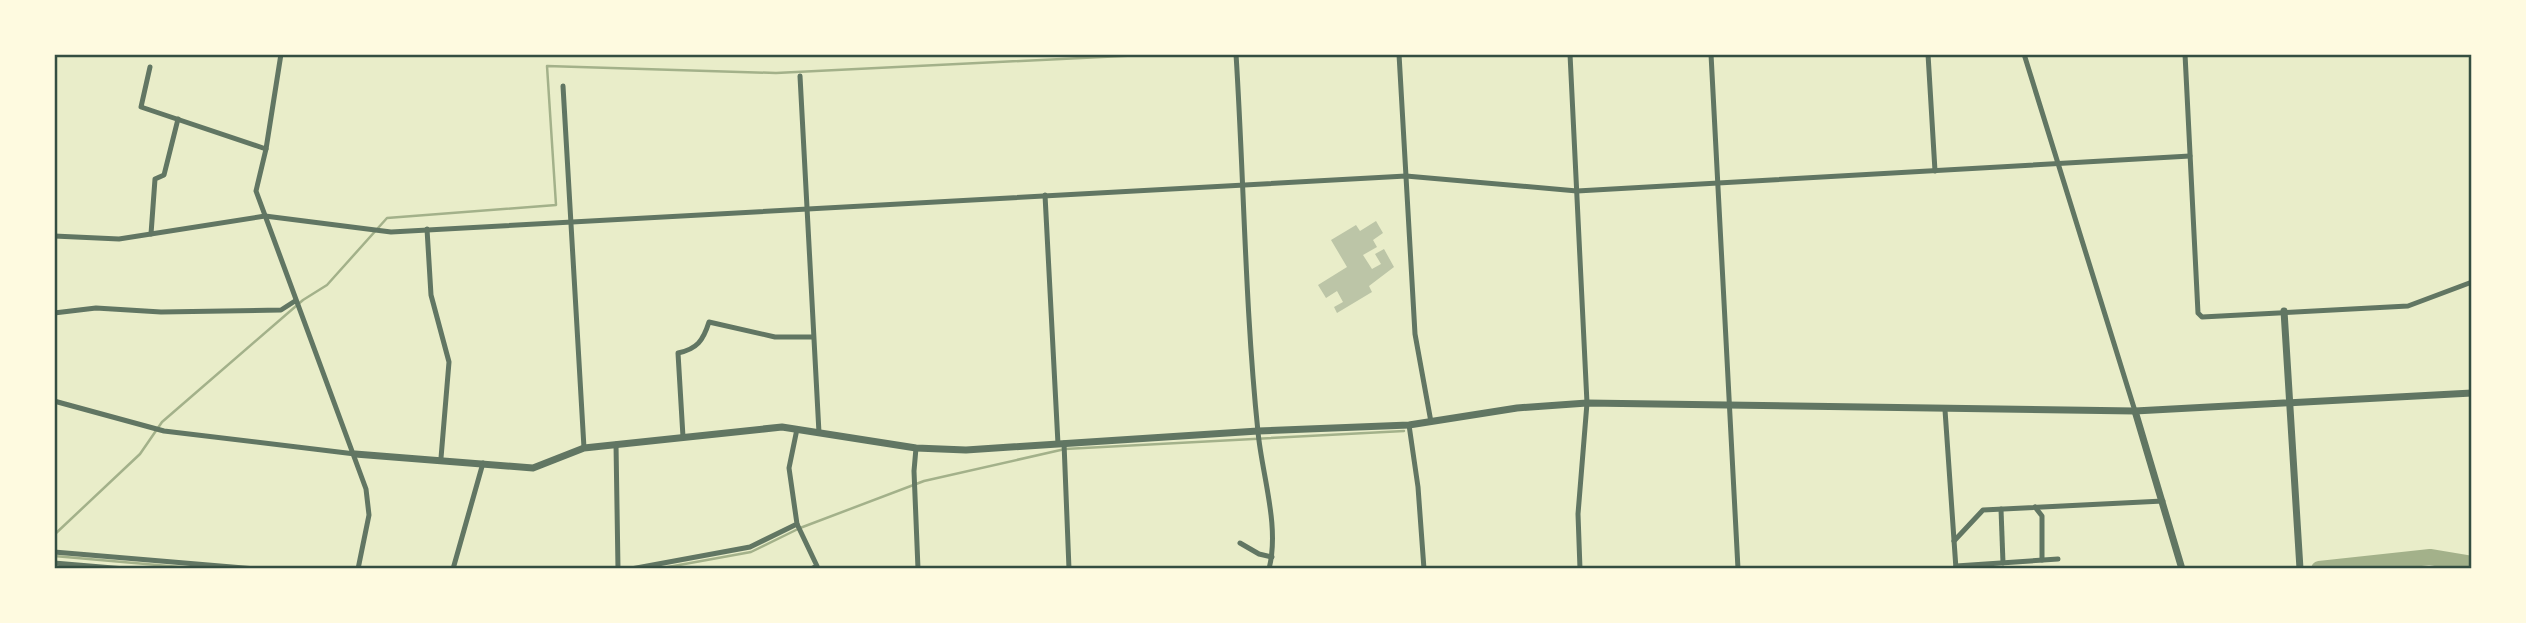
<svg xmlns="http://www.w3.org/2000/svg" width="2526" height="623" viewBox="0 0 2526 623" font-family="Raleway,sans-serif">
  <rect width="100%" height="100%" fill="#e9edc9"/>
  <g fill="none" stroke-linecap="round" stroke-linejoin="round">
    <g stroke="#a3b18a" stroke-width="2.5">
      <path d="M 54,535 L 140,454 L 162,422 L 303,300 L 327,285 L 387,218 L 556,205 L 547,66 L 776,73 L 1163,54"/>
      <path d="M 54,556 L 203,569"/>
      <path d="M 657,569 L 751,552 L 800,528 L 924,481 L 1065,449 L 1404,431"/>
    </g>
    <path stroke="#a3b18a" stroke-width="16" d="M 2319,569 L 2430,557 L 2472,564"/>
  </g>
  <path fill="#bcc5a7" d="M 1376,221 L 1383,233 L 1373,240 L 1377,247 L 1363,255 L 1372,269 L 1381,264 L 1375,254 L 1384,249 L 1394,267 L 1369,286 L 1372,292 L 1337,313 L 1334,307 L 1343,302 L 1337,291 L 1326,298 L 1318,285 L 1347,267 L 1331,240 L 1356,225 L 1360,231 Z"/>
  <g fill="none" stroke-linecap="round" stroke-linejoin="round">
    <g stroke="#617663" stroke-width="5">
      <path d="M 281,54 L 266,149 L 256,191 L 366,489 L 369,515 L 358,569"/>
      <path d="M 1236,54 C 1244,180 1245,307 1258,432 C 1262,475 1280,526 1269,569"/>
      <path d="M 1399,54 L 1415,334 L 1431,422"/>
      <path d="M 1570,54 L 1587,403 L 1578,514 L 1580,569"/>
      <path d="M 1711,54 L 1738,569"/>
      <path d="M 1928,54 L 1935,171"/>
      <path d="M 2024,54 L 2135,411"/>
      <path d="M 2185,54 L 2198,313 L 2202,317 L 2408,306 L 2472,282"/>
      <path d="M 150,67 L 141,107 L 266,149"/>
      <path d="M 800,76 L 819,433"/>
      <path d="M 563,86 L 584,448"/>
      <path d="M 1045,195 L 1058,444"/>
      <path d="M 427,229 L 431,295 L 449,362 L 441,458"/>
      <path d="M 151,234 L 155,179 L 164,175 L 178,119"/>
      <path d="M 54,236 L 119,239 L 265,216 L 391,232 L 1406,176 L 1577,191 L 2190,156"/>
      <path d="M 54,313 L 96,308 L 161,312 L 281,310 L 295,301"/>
      <path d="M 54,401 L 164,431 L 355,454"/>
      <path d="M 1945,410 L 1956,569"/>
      <path d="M 1409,425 L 1418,487 L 1424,569"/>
      <path d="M 683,437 L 678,353 C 697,349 703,341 709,322 L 775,337 L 813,337"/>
      <path d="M 1064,443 L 1069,569"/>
      <path d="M 616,444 L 618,569"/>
      <path d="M 916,448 L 914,471 L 918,569"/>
      <path d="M 2035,507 L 2042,516 L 2042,560"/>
      <path d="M 2001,509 L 2003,563"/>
      <path d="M 797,524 L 817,566 L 811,569"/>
      <path d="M 1954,541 L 1983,510 L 2163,501"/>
      <path d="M 1240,543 L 1259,554 L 1272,557"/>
      <path d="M 54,552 L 256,569"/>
      <path d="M 54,563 L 125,569"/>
      <path d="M 1956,566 L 2058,559"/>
      <path d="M 453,569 L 483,463"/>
      <path d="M 631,569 L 750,547 L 797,524 L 789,468 L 797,429"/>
    </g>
    <g stroke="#617663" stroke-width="7">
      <path d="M 2284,311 L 2300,569"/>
      <path d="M 2135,411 L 2182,569"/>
      <path d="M 355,454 L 533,468 L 584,448 L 782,427 L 916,448 L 966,450 L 1258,431 L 1409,425 L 1517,408 L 1587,403 L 2135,411 L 2472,393"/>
    </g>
  </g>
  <rect width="2526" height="623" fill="none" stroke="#fefae0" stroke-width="112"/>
  <rect x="56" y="56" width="2414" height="511" fill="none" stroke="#344e41" stroke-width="2.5"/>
</svg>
